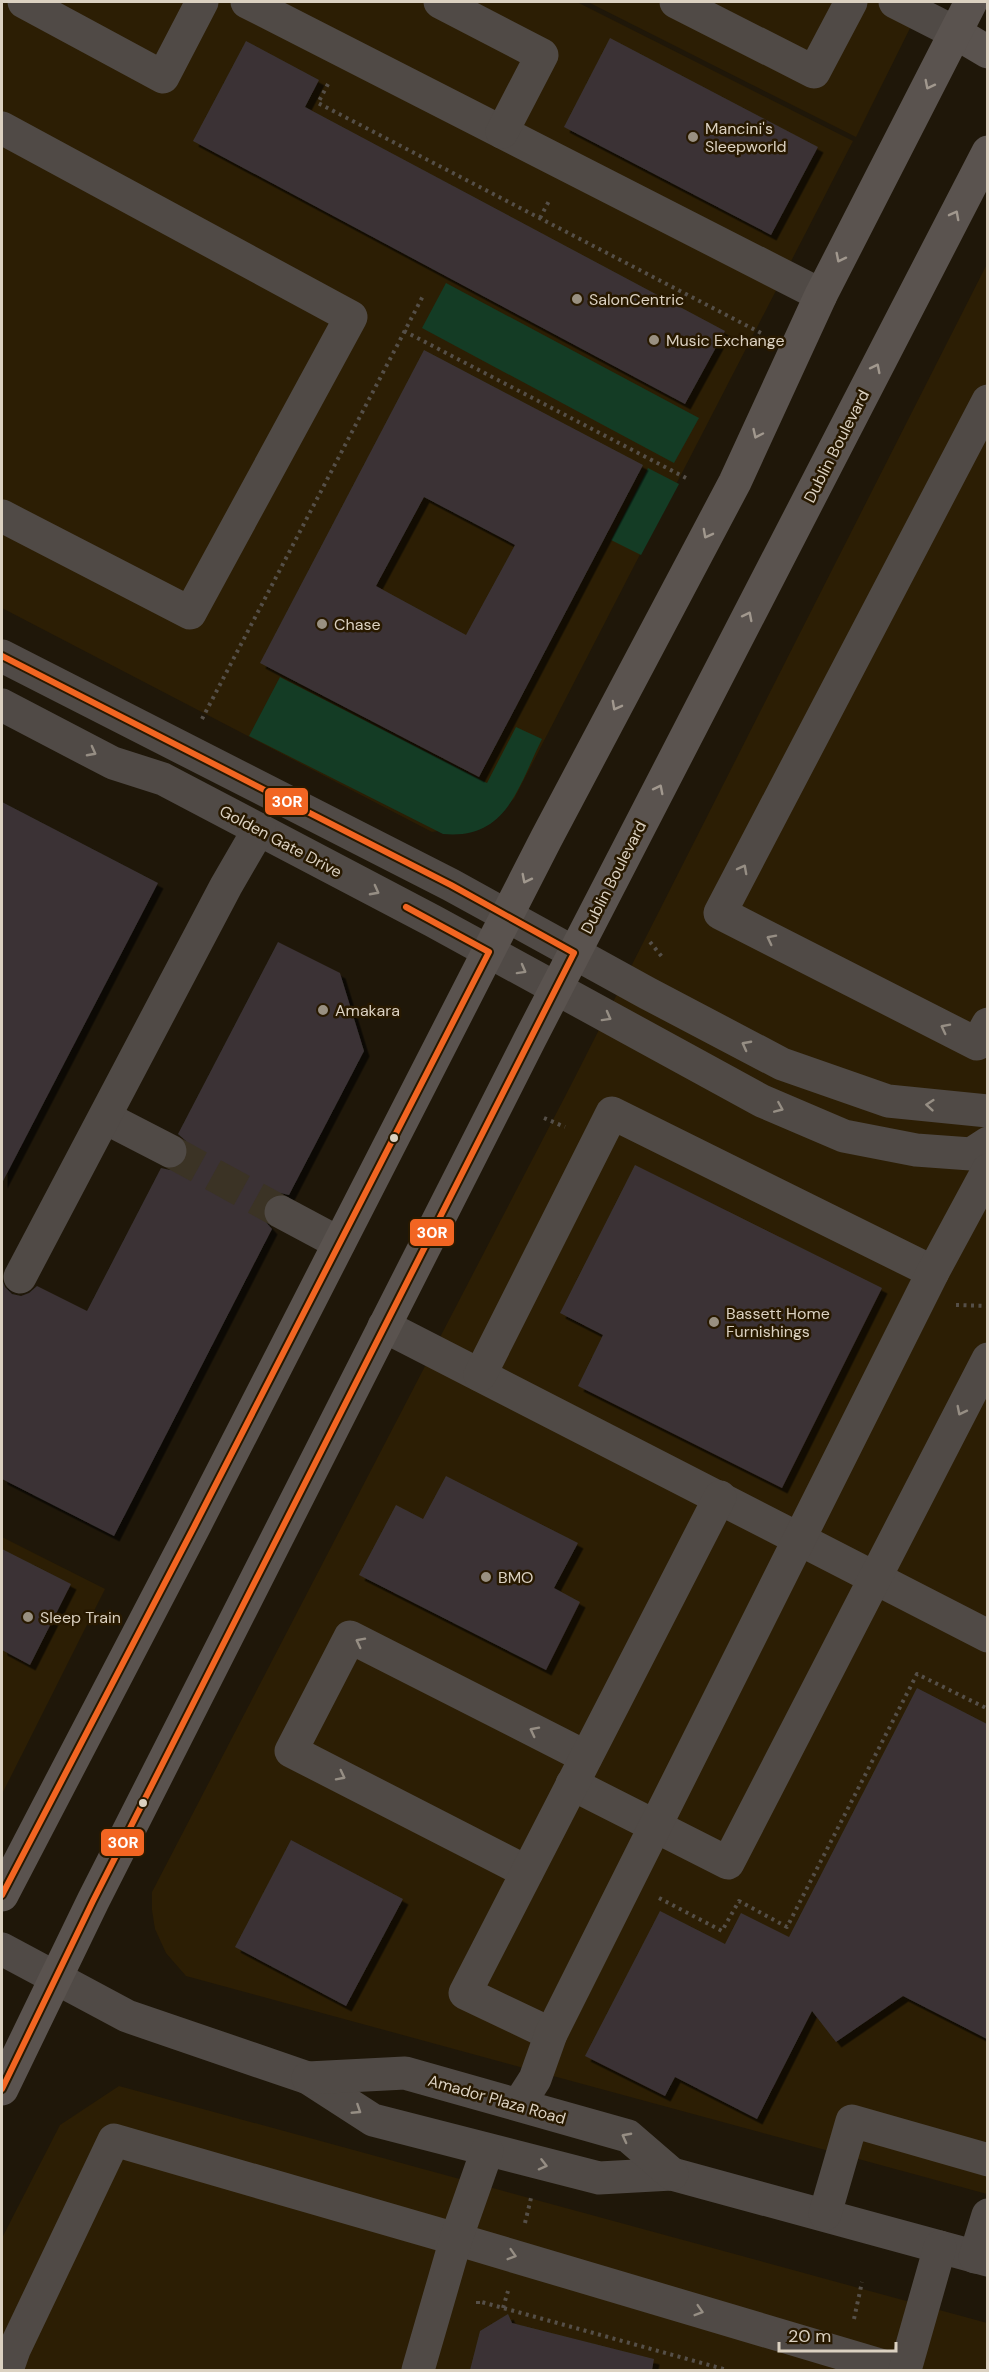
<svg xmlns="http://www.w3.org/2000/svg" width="989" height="2372" viewBox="0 0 989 2372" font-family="'DM Sans',sans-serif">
  <defs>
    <filter id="shadow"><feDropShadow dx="5.5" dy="5.5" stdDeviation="0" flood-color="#0009"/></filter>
  </defs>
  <rect width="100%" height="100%" fill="#1f1709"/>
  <g fill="#2c1e04">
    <path d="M 2,2 L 577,2 L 853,141 L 514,799 L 479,825 L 432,832 L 2,608 Z"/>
    <path d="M 588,2 L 923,2 L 856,137 Z"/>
    <path d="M 987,264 L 987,2194 L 186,1976 L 166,1953 L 155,1929 L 152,1910 L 152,1892 L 571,1085 Z"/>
    <path d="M 2,1537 L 105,1589 L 2,1794 Z"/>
    <path d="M 119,2086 L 987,2323 L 987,2370 L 2,2370 L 2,2238 L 60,2125 Z"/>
  </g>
  <g fill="#143c25">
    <path d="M 446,283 L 699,418 L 674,463 L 422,328 Z"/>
    <path d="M 648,468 L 679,484 L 641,555 L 611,540 Z"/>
    <path d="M 280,677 L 487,783 L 516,727 L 542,739 C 518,787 507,840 443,834 L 249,736 Z"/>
  </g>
  <g fill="#3a3335" fill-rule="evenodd" filter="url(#shadow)">
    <path d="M 610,38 L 818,147 L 771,235 L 564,127 Z"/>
    <path d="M 246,41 L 319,80 L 305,107 L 725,331 L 685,404 L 193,141 Z"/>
    <path d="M 424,350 L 643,465 L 479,777 L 260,663 ZM 424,497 L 515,545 L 466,635 L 376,586 Z"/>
    <path d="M 2,802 L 158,883 L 2,1183 Z"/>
    <path d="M 278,942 L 340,973 L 364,1051 L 289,1195 L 280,1193 L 272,1196 L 264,1204 L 262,1213 L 265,1221 L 272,1229 L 114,1536 L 2,1479 L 2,1279 L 5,1287 L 12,1294 L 21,1296 L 29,1293 L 37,1286 L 87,1311 L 161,1168 L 170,1170 L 180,1167 L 187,1159 L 189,1151 L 186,1141 L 178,1134 Z"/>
    <path d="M 635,1165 L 882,1288 L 782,1488 L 578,1386 L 603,1335 L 560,1313 Z"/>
    <path d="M 446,1476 L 578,1543 L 554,1588 L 580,1602 L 546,1670 L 359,1575 L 396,1505 L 423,1519 Z"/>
    <path d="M 2,1549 L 71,1584 L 30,1665 L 2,1650 Z"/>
    <path d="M 917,1688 L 987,1724 L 987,2039 L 903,1996 L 836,2042 L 812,2011 L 757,2119 L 675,2077 L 665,2096 L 585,2056 L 660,1911 L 725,1944 L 741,1913 L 789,1937 Z"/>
    <path d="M 291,1840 L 403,1899 L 346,2006 L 235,1947 Z"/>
    <path d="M 508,2314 L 512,2323 L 654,2359 L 652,2370 L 470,2370 L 480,2331 Z"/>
  </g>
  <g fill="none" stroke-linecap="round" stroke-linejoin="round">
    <path stroke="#3b3325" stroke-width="33" stroke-dasharray="33 16" stroke-linecap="butt" d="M 170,1151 L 281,1212"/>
    <g stroke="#554f48" stroke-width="4" stroke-dasharray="3 4.5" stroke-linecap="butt">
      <path d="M 328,84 L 318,103 L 761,333"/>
      <path d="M 540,218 L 550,199"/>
      <path d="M 404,331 L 688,479"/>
      <path d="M 202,719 L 424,294"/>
      <path d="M 650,942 L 663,958"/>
      <path d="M 544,1118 L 565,1127"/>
      <path d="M 956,1305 L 988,1306"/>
      <path d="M 659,1898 L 722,1931 L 739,1901 L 787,1927 L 917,1674 L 988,1709"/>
      <path d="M 525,2223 L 531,2198"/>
      <path d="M 478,2304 L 478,2301 L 727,2370"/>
      <path d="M 503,2308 L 508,2291"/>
      <path d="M 854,2319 L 862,2282"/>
    </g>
    <g stroke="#504a46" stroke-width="33">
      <path d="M 24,2 L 163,77 L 202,2"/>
      <path d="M 247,2 L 821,295"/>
      <path d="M 440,2 L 542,55 L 502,132"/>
      <path d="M 676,2 L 814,72 L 851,2"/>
      <path d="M 895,2 L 956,33"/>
      <path d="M 2,128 L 351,317 L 190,613 L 2,516"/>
      <path d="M 988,401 L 720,913 L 977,1044 L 988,1024"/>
      <path d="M 2,656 L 451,885 L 647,993 L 782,1064 L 888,1101 L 988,1111"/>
      <path d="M 2,705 L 113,763 L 163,779 L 433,921 L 762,1101 L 844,1136 L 916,1150 L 971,1154 L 988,1143"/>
      <path d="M 106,1118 L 170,1151"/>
      <path d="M 281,1212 L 339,1243"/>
      <path d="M 20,1277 L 226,886 L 259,829"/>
      <path d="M 384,1326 L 988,1636"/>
      <path d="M 480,1375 L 612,1113 L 933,1272"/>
      <path d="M 572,1784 L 728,1863 L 988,1359"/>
      <path d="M 527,1872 L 291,1751 L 350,1637 L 586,1757"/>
      <path d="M 2,1949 L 127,2016 L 308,2078 L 373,2120 L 599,2178 L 672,2174 L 988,2260"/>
      <path d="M 551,2034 L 465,1993 L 720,1497"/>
      <path d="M 308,2078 L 405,2073 L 628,2136 L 672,2174"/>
      <path d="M 519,2104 L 535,2079 L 551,2034 L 933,1272 L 988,1170"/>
      <path d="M 825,2214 L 852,2121 L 988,2160"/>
      <path d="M 975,2257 L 988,2215"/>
      <path d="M 7,2370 L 14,2350 L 114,2140 L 456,2239 L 897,2370"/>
      <path d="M 418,2370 L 456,2239 L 487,2151"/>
      <path d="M 905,2370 L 940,2247"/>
    </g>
    <g stroke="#5a534f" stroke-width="33">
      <path d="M 956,33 L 988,52"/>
      <path d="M 2,1895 L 195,1525 L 546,839 L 735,482 L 821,295 L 971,2"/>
      <path d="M 2,2089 L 93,1901 L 530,1039 L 988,152"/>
    </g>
    <g stroke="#281900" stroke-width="10">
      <g id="bus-1">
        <path d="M 2,656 L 451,885 L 574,953 L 93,1901 L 2,2089"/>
        <path d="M 2,1895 L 195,1525 L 489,952 L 406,907"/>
      </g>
    </g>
    <use href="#bus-1" stroke="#f26522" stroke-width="6"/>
  </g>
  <defs><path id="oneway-chevron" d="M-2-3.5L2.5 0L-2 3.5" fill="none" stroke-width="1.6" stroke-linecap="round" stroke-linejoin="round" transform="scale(1.5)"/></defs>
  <g stroke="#a1988e">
    <use href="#oneway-chevron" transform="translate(929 85) rotate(117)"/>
    <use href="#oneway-chevron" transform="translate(955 215) rotate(-62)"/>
    <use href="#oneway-chevron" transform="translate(840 258) rotate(117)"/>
    <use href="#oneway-chevron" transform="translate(876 368) rotate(-63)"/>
    <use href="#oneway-chevron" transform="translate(757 434) rotate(115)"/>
    <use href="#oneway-chevron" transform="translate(707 534) rotate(118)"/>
    <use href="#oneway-chevron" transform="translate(748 616) rotate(-63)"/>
    <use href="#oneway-chevron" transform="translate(616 706) rotate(118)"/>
    <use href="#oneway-chevron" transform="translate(659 789) rotate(-63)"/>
    <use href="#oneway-chevron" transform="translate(526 879) rotate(117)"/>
  </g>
  <g stroke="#968e84">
    <use href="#oneway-chevron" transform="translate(92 752) rotate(28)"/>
    <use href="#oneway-chevron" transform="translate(743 869) rotate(-62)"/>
    <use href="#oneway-chevron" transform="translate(375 891) rotate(28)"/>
    <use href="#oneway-chevron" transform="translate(771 939) rotate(-153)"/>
    <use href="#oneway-chevron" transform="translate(522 970) rotate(29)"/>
    <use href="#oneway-chevron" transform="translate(607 1017) rotate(29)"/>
    <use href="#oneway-chevron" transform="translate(945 1028) rotate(-153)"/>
    <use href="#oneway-chevron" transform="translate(746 1045) rotate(-152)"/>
    <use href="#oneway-chevron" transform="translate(930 1105) rotate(-175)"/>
    <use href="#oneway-chevron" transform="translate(779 1108) rotate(23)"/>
    <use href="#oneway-chevron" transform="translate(961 1411) rotate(117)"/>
    <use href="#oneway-chevron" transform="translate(360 1642) rotate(-153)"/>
    <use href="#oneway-chevron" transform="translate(534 1731) rotate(-153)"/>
    <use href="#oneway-chevron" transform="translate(341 1776) rotate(27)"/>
    <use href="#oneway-chevron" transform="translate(357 2110) rotate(33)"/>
    <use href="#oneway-chevron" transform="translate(626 2137) rotate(-152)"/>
    <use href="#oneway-chevron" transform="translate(543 2165) rotate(14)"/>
    <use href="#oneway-chevron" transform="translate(512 2255) rotate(17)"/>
    <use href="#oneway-chevron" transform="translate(699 2311) rotate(17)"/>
  </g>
  <g fill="#999081" stroke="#281900" stroke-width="2">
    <circle cx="693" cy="137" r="6"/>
    <circle cx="577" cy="299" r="6"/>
    <circle cx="654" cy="340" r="6"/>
    <circle cx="322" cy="624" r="6"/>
    <circle cx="323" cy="1010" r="6"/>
    <circle cx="714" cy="1322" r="6"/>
    <circle cx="486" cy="1577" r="6"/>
    <circle cx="28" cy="1617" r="6"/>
  </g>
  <g fill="#dbd1c1" stroke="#281900" stroke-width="2">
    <circle cx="394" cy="1138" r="5"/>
    <circle cx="143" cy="1803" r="5"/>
  </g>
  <g text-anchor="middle" stroke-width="5" stroke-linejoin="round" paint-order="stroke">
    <g font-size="16" fill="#dbd1c1" stroke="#281900" text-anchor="start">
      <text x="705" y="134">Mancini's<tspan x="705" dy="18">Sleepworld</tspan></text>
      <text x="589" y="305">SalonCentric</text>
      <text x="666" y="346">Music Exchange</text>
      <text x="334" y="630">Chase</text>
      <text x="335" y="1016">Amakara</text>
      <text x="726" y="1319">Bassett Home<tspan x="726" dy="18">Furnishings</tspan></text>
      <text x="498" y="1583">BMO</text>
      <text x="40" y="1623">Sleep Train</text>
    </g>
    <g font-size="16" fill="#dbd1c1" stroke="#281900">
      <text transform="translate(836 446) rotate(-63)" y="6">Dublin Boulevard</text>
      <text transform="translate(281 841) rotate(28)" y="6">Golden Gate Drive</text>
      <text transform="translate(613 877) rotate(-63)" y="6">Dublin Boulevard</text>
      <text transform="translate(497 2099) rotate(16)" y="6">Amador Plaza Road</text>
    </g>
  </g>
  <g stroke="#281900" stroke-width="2">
    <rect x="264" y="787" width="45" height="29" rx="6" fill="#f26522"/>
    <rect x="409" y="1218" width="46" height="29" rx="6" fill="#f26522"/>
    <rect x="100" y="1828" width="45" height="29" rx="6" fill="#f26522"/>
  </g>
  <g font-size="16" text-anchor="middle" font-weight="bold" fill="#fff">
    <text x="287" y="807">30R</text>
    <text x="432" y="1238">30R</text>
    <text x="123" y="1848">30R</text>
  </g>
  <rect width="989" height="2372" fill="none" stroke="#dbd1c1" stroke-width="6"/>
  <path d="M779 2342v9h117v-9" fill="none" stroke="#dbd1c1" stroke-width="3"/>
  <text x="788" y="2342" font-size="18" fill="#dbd1c1" stroke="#281900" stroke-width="4.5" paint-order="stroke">20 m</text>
</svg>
